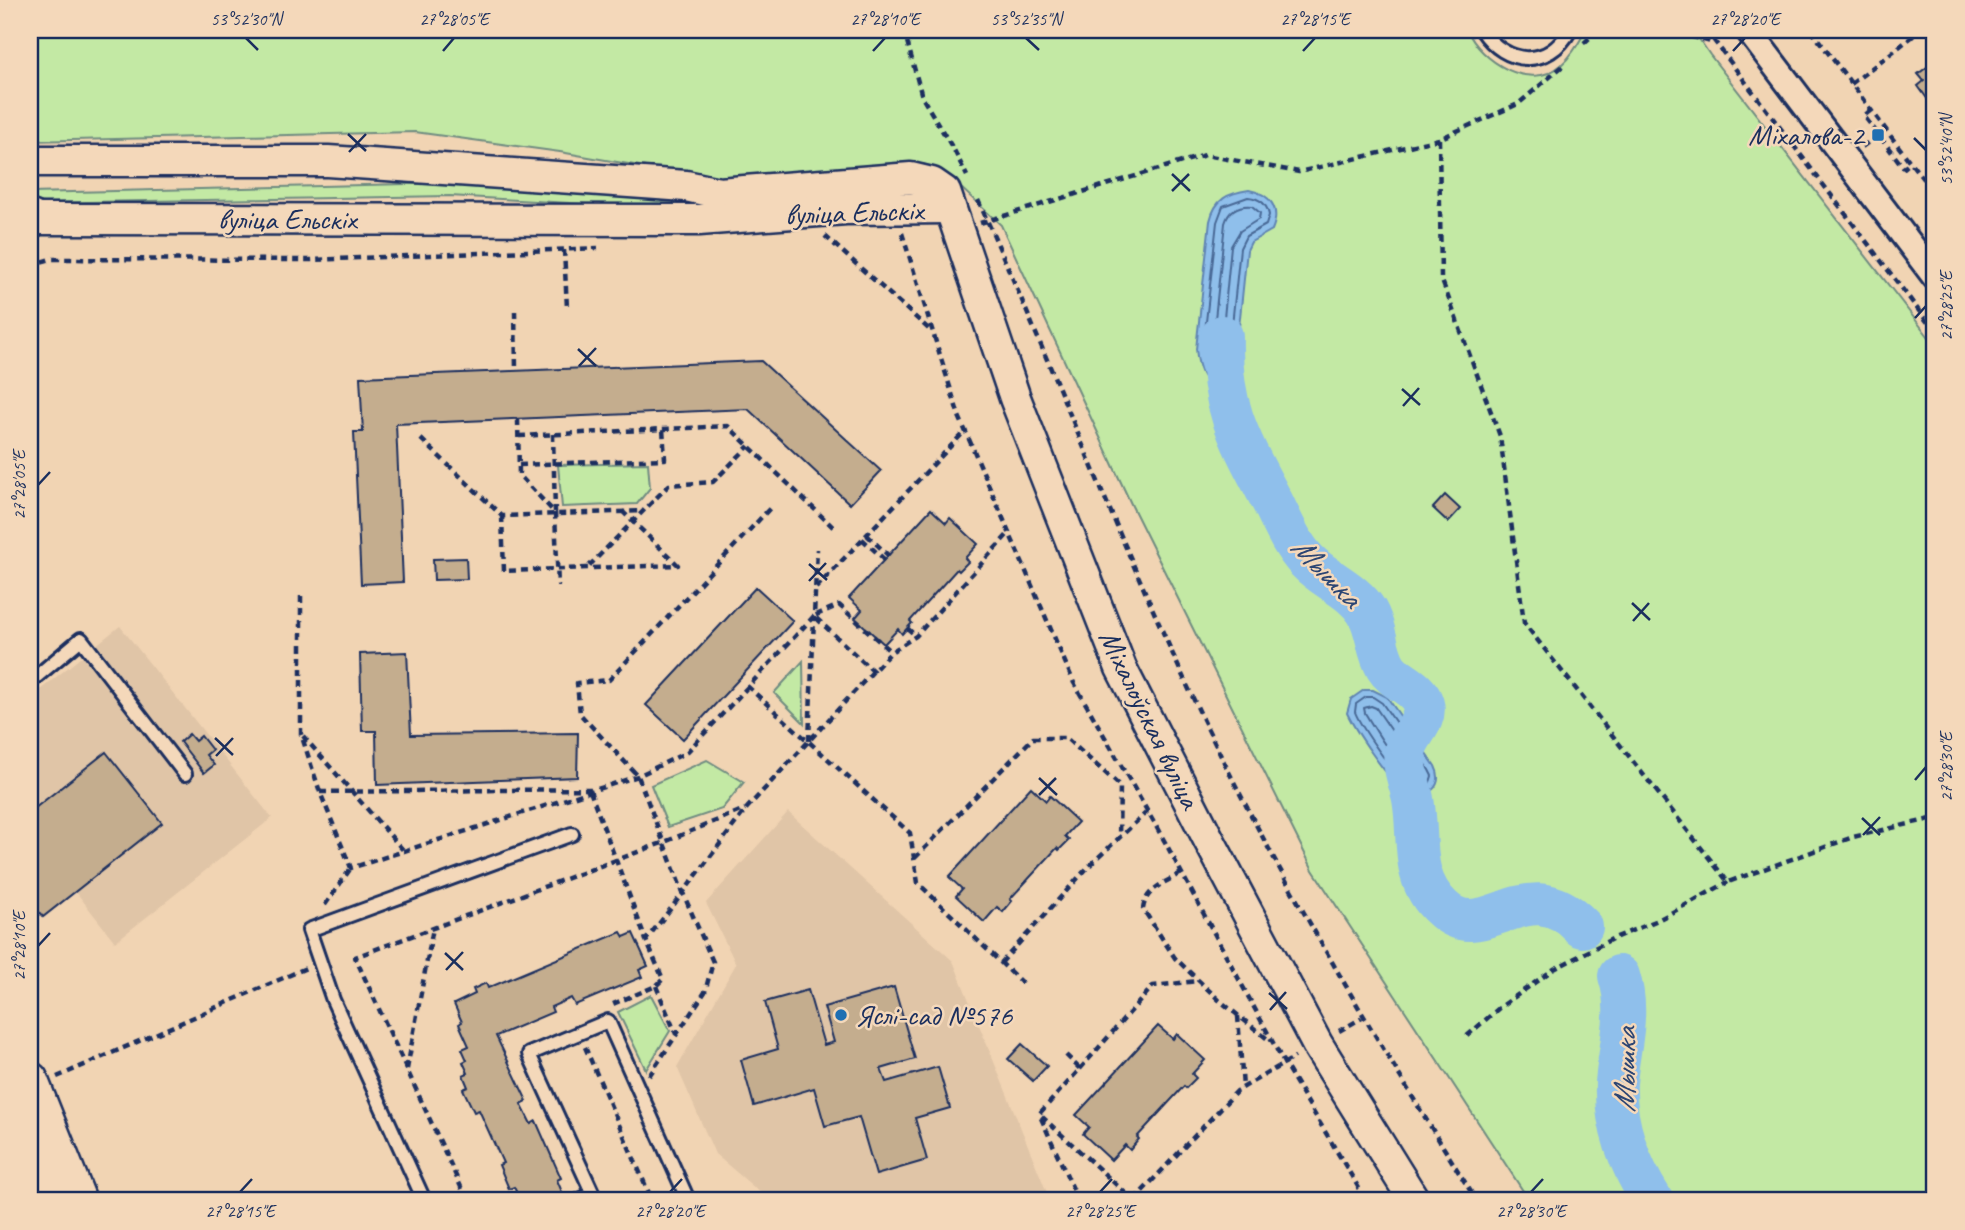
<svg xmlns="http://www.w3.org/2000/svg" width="1965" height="1230" viewBox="0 0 1965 1230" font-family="Caveat,sans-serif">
  <rect width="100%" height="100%" fill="#f1d4b3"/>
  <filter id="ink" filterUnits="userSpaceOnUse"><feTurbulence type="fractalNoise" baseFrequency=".0143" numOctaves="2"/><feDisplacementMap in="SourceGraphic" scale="14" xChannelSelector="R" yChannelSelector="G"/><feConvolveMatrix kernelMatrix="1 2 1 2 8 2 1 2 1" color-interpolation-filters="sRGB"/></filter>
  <g filter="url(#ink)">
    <g fill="#e0c5a7">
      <path d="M 120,626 L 272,818 L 115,942 L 76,892 L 43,917 L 30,901 L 30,698 Z"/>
      <path d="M 788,812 L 953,961 L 1050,1200 L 769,1200 L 715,1154 L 677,1067 L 736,964 L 706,903 Z"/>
    </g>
    <g fill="#c3e9a4" stroke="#6f8c81" stroke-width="2">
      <path d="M 30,30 L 1467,30 C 1481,61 1530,93 1561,65 C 1572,56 1579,42 1586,30 L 1693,30 L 1710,55 L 1935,345 L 1935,1200 L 1529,1200 L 1313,870 L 1132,506 L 1001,225 L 943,171 L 923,164 L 737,183 L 560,152 L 415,132 L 30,141 Z"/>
      <path d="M 450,183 L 700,201 L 698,207 L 692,210 L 450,196 L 30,203 L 30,193 Z"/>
      <path d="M 648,463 L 650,488 L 637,504 L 562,507 L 558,465 Z"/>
      <path d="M 803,661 L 804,723 L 774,693 Z"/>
      <path d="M 707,760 L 744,782 L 722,809 L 668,827 L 651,785 Z"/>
      <path d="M 651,995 L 670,1031 L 646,1070 L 618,1012 Z"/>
    </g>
    <g fill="#8fbfeb" stroke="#6185b3" stroke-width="2">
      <path d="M 1249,190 C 1271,194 1281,209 1272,230 L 1251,242 L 1247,250 L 1233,385 L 1227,393 L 1219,393 C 1203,383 1198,368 1196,349 L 1210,221 C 1215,199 1228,193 1249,190 Z"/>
      <path d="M 1364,690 L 1373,690 L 1387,697 L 1435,766 C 1447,790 1421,802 1402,789 C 1387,778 1355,730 1347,713 L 1351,699 Z"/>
    </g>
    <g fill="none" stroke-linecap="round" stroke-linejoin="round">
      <g stroke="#496996" stroke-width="2">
        <path d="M 1248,197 C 1259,198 1267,204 1269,215 L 1266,225 L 1246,236 L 1240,248 L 1226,383 L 1222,386 C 1208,378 1205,364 1203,349 L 1217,222 L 1223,206 Z"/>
        <path d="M 1252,206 L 1260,213 L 1259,219 L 1240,231 L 1231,246 L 1220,359 L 1216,362 L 1213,360 L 1212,348 L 1225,223 C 1229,210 1239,205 1252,206 Z"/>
        <path d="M 1366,697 L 1373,697 L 1382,703 L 1429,770 L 1432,776 L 1429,785 C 1421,789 1415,789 1408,784 C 1395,777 1361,727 1355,712 L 1356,704 Z"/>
        <path d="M 1371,706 L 1376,708 L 1421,773 L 1420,778 C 1402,778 1375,729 1365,713 L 1364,708 Z"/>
      </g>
      <g stroke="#8fbfeb" stroke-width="42">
        <path d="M 1222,336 C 1220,408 1240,440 1272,501 C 1282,521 1291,544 1307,561 C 1325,580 1353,589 1367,612 C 1377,629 1376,650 1386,667 C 1395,682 1418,686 1423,704 C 1428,721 1408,735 1405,752 C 1402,768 1410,783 1413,799 C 1420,837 1409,878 1442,908 C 1484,949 1527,867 1582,927"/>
        <path d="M 1619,976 C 1631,1013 1619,1046 1616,1083 C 1614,1124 1630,1166 1652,1200"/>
      </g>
    </g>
    <g fill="#c4ad8e" stroke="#1b2f5e" stroke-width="2">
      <path d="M 1935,61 L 1935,116 L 1929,115 L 1931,104 L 1918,86 L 1924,81 L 1918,74 Z"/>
      <path d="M 761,361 L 881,471 L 850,504 L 748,409 L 396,424 L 403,582 L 361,584 L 354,432 L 363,432 L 360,377 Z"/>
      <path d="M 1445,495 L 1460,509 L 1448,522 L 1433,508 Z"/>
      <path d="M 931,509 L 946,523 L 950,518 L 978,544 L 965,558 L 968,562 L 959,571 L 957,569 L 910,621 L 912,623 L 902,634 L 898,629 L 884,644 L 855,618 L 862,610 L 849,598 Z"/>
      <path d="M 466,558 L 467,579 L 434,580 L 433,559 Z"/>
      <path d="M 756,587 L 793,621 L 683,739 L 646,705 Z"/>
      <path d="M 407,652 L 411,735 L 578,733 L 577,777 L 377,785 L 376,731 L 362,731 L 360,654 Z"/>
      <path d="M 189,734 L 195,741 L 201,736 L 212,750 L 206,755 L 214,765 L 204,773 L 180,742 Z"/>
      <path d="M 106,752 L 162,823 L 43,917 L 30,901 L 30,812 Z"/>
      <path d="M 1031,787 L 1046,801 L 1050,796 L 1078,822 L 1065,836 L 1069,840 L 1059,850 L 1057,848 L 1010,899 L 1012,901 L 1003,912 L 997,907 L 984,922 L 956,896 L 962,889 L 949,877 Z"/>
      <path d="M 621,932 L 624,937 L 633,933 L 648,966 L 639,970 L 642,977 L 575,1005 L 571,998 L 551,1007 L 553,1012 L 496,1036 L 527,1101 L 521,1104 L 531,1124 L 536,1121 L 561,1178 L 557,1180 L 562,1192 L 543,1200 L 520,1200 L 514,1187 L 509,1189 L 499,1165 L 503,1163 L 479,1110 L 474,1112 L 463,1089 L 468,1087 L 463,1075 L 468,1073 L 463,1062 L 467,1060 L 462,1049 L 469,1046 L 459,1024 L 462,1022 L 454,1004 L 475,994 L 473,989 L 486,983 L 488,988 Z"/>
      <path d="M 894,987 L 915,1059 L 881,1069 L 886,1082 L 938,1067 L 950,1108 L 915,1118 L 927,1160 L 876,1175 L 859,1117 L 825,1126 L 814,1088 L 754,1106 L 741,1060 L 778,1049 L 765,1002 L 808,990 L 824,1045 L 834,1042 L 824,1007 Z"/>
      <path d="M 1158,1026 L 1173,1039 L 1177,1034 L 1205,1060 L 1192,1074 L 1196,1078 L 1186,1088 L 1184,1086 L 1137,1137 L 1139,1139 L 1130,1150 L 1125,1145 L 1111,1160 L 1083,1134 L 1089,1127 L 1076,1115 Z"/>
      <path d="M 1022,1044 L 1047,1066 L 1033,1081 L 1008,1059 Z"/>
    </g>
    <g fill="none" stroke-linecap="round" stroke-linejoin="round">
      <g stroke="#1b2f5e" stroke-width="18">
        <g id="service">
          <path d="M 1482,30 C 1506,66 1548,69 1570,30"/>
          <path d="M 30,682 L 81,639 L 185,774"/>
          <path d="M 424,1200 L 333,1000 L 309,930 L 572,834"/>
          <path d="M 580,1200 L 593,1194 L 529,1054 L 608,1021 L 688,1200"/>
        </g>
      </g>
      <g stroke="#1b2f5e" stroke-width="30">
        <path id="minor" d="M 1748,30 L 1935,277"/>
      </g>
      <g stroke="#1b2f5e" stroke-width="35">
        <g id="tertiary">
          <path d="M 30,161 L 328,161 L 686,186 L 719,193 L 911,178 L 932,183 L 945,192 L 1015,398 L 1121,668 L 1209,840 L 1317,1044 L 1414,1200"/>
          <path d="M 30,219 L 699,220 L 846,209 L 950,208"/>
        </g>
      </g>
      <g stroke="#1b2f5e" stroke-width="40">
        <g id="secondary">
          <path d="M 30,220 L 32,219"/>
          <path d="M 30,1080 L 78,1200"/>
          <path d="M 32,1150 L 52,1200"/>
        </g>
      </g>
      <g stroke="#1b2f5e" stroke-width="4.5" stroke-dasharray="7 5" stroke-linecap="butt">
        <path d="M 904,30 L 922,97 L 955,152 L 967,176"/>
        <path d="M 1668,30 L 1714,43"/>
        <path d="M 1706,30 L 1935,332"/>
        <path d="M 1811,30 L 1935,195"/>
        <path d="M 1584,43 L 1598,30"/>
        <path d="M 1851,84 L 1921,30"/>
        <path d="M 1871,110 L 1864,116 L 1904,168 L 1911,162"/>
        <path d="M 1439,139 L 1441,278 L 1500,436 L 1524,623 L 1728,882 L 1853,837 L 1935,818"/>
        <path d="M 1862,147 L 1878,135"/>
        <path d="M 978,200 C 1065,393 1138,593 1234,782 C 1307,926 1391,1063 1476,1200"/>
        <path d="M 980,223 L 1205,155 L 1299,172 L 1439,139 L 1518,104 L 1564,65"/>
        <path d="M 902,233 L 959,416 L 1074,683 L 1165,842 L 1284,1063 L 1366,1200"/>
        <path d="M 825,236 L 932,332"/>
        <path d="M 564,250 L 567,308"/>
        <path d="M 30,265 L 51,259 L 310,260 L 598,248"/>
        <path d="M 515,311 L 516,370"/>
        <path d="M 518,419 L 519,475 L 555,513 L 558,586"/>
        <path d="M 553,434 L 555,512"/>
        <path d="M 519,436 L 728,426 L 835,529"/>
        <path d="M 421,439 L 502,516 L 643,511"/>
        <path d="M 519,465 L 665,459 L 663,429"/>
        <path d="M 502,516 L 504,571 L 678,565 L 622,511"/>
        <path d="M 867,535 L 889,556"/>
        <path d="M 862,539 L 885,560"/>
        <path d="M 589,566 L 669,485 L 713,482 L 749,446"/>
        <path d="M 816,588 L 966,430"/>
        <path d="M 301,596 L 301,734 L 320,792 L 351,868 L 638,776 L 687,752 L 814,616 L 817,549"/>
        <path d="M 907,628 L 916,636"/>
        <path d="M 874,672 L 814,616 L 839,605 L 891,652"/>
        <path d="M 747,686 L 910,833 L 918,883 L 1022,983"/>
        <path d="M 303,736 L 404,851"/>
        <path d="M 809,741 L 814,617"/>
        <path d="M 590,791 L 646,940"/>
        <path d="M 320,792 L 592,789"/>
        <path d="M 915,858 L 1033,738 L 1066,738 L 1120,786 L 1119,838"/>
        <path d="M 1181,873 C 1165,883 1146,888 1143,909 L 1175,958 L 1219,1000 L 1270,1041"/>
        <path d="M 325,905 L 351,868"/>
        <path d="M 1001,963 L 1089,866 L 1148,811"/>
        <path d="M 656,986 L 676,1034"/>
        <path d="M 613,1004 L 656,986 L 663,979 L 646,940 L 683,893 L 638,776 L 580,714 L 577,683 L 609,680 L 772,506"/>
        <path d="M 1238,1016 L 1243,1088"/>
        <path d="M 1339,1031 L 1362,1018"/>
        <path d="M 1467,1036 L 1499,1008 L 1554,969 L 1612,939 L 1658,920 L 1728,882"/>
        <path d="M 30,1039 L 35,1055"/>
        <path d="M 585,1047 L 652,1200"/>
        <path d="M 1066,1055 L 1080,1069 L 1039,1114 L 1133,1200"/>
        <path d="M 407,1069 L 433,928"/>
        <path d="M 1080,1069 L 1153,986 L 1198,981"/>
        <path d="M 649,1076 L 705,992 L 713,962 L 683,893 L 747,808 L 891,652 L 916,636 L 1009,533"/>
        <path d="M 57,1077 L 306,968"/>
        <path d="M 1041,1118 L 1078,1200"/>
        <path d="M 703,1199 L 726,1197 L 729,1200"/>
        <path d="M 467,1200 L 355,957 L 662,843 L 745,809"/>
        <path d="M 1134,1200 L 1237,1091 L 1295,1057"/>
      </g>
      <use href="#service" stroke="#f4d8ba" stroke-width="12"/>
      <use href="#minor" stroke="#f4d8ba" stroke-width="24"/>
      <use href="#tertiary" stroke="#f4d8ba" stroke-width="30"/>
      <use href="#secondary" stroke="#f4d8ba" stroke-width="35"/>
    </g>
  </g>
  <path fill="none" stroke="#1b2f5e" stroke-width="2.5" d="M 246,38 L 258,50M 1026,38 L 1039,50M 443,51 L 454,38M 873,51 L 885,38M 1303,51 L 1315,38M 1733,51 L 1745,38M 348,134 L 366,151M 1914,138 L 1926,150M 349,152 L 366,134M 1172,174 L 1190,191M 1172,191 L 1189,174M 1915,318 L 1926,306M 578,349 L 596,366M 579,366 L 596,348M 1402,389 L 1420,405M 1403,406 L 1419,388M 38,485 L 50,472M 809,564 L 827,580M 809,581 L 826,563M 1632,603 L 1650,620M 1633,621 L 1649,603M 215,738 L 233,755M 216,756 L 233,738M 1039,778 L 1057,795M 1915,780 L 1926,767M 1039,795 L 1056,778M 1862,818 L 1880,835M 1863,835 L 1880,817M 38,946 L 50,933M 445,953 L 463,970M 446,970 L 463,952M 1269,993 L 1287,1009M 1270,1010 L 1286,992M 240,1192 L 252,1179M 670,1192 L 682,1179M 1100,1192 L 1112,1179M 1531,1192 L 1543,1179"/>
  <g fill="#1f6fb2" stroke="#f4d8ba" stroke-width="2.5">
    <rect x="1871" y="128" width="14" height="14" rx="3.5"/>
    <circle cx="841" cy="1015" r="7"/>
  </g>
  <g text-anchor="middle" stroke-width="5" stroke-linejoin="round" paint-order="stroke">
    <g font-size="30" fill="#1b2f5e" stroke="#f4d8ba" text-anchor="end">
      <text x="1864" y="145">Міхалова-2</text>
      <text x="855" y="1025" text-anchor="start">Яслі-сад №576</text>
    </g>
    <g font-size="30" fill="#1b2f5e" stroke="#f4d8ba">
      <text transform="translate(854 212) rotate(-2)" y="10">вуліца Ельскіх</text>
      <text x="287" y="229">вуліца Ельскіх</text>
      <text transform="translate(1150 719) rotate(64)" y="10">Міхалоўская вуліца</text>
    </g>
    <g font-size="32" font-style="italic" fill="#2c4573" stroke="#f4d8ba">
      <text transform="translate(1327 571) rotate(46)" y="11">Мышка</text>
      <text transform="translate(1624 1070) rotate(-89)" y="11">Мышка</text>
    </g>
  </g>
  <rect width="1965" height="1230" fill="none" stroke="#f4d8ba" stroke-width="77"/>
  <rect x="38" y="38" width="1888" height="1154" fill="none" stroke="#1b2f5e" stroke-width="2.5"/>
  <g font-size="18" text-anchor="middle" fill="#1b2f5e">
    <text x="246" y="25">53°52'30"N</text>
    <text x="454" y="25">27°28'05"E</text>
    <text x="885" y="25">27°28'10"E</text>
    <text x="1026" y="25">53°52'35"N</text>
    <text x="1315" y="25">27°28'15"E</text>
    <text x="1745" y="25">27°28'20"E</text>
    <text transform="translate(1946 150) rotate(-90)" y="6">53°52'40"N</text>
    <text transform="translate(1946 306) rotate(-90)" y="6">27°28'25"E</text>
    <text transform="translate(19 485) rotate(-90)" y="6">27°28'05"E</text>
    <text transform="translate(1946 767) rotate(-90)" y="6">27°28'30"E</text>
    <text transform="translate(19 946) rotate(-90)" y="6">27°28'10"E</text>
    <text x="240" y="1217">27°28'15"E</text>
    <text x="670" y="1217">27°28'20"E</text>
    <text x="1100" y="1217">27°28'25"E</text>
    <text x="1531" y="1217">27°28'30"E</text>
  </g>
</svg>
